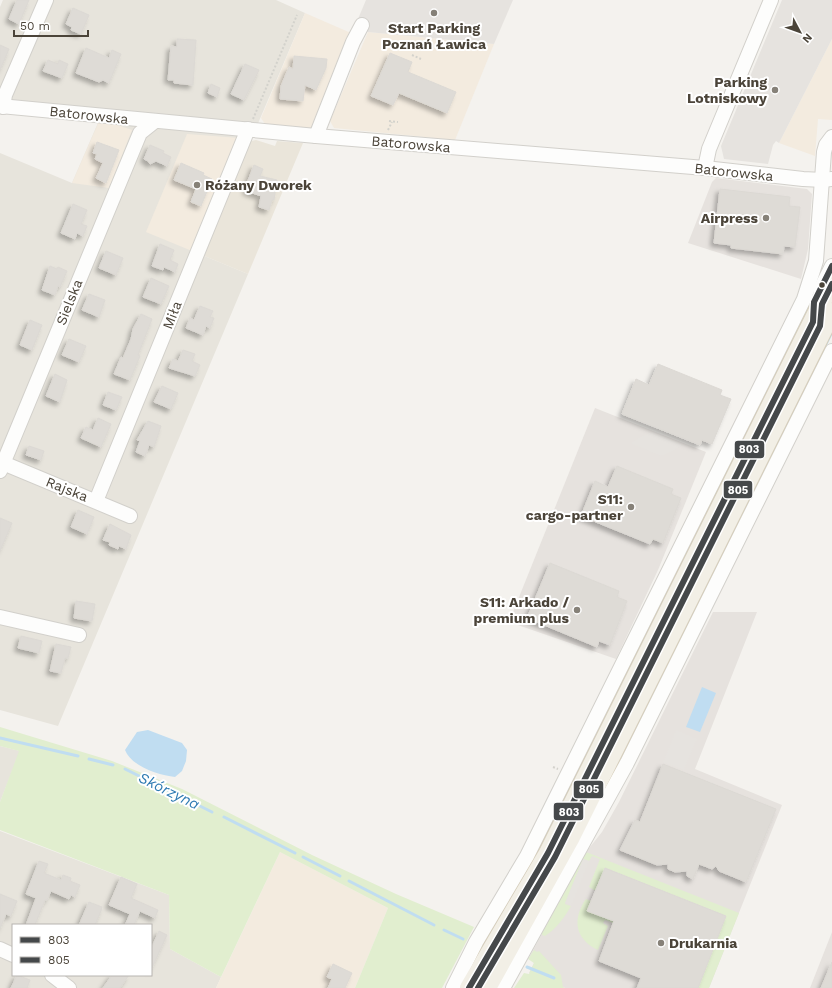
<svg xmlns="http://www.w3.org/2000/svg" width="832" height="988" viewBox="0 0 832 988" font-family="'Work Sans',sans-serif">
  <defs>
    <filter id="shadow"><feDropShadow dx="-3.5" dy="3.5" stdDeviation="2" flood-color="#0004"/></filter>
  </defs>
  <rect width="100%" height="100%" fill="#f4f2ee"/>
  <g fill="#e7e4dc" fill-rule="evenodd">
    <path d="M 3,0 L 276,0 L 305,13 L 202,255 L 248,274 L 58,726 L 0,710 L 0,153 L 72,183 L 104,109 L 0,100 L 0,7 Z"/>
    <path d="M 0,746 L 20,751 L 0,802 Z"/>
    <path d="M 0,831 L 169,895 L 170,949 L 221,977 L 216,988 L 0,988 ZM 13,925 L 151,925 L 151,975 L 13,975 Z"/>
  </g>
  <g fill="#f3ebdf">
    <path d="M 305,13 L 351,33 L 312,128 L 265,124 L 261,118 Z"/>
    <path d="M 368,32 L 494,44 L 455,140 L 334,128 L 330,121 Z"/>
    <path d="M 832,39 L 832,120 L 818,119 L 815,156 L 779,143 Z"/>
    <path d="M 100,119 L 132,130 L 109,188 L 72,183 Z"/>
    <path d="M 187,134 L 239,138 L 192,251 L 146,232 Z"/>
    <path d="M 280,852 L 388,908 L 355,988 L 216,988 Z"/>
  </g>
  <g fill="#e6e2de">
    <path d="M 716,178 L 807,189 L 812,194 L 808,249 L 801,279 L 688,243 L 712,182 Z"/>
    <path d="M 595,408 L 706,452 L 658,570 L 616,659 L 509,622 Z"/>
    <path d="M 713,612 L 757,612 L 695,769 L 782,805 L 709,988 L 565,988 L 529,973 L 534,963 L 530,956 L 586,852 L 602,832 L 619,802 Z"/>
    <path d="M 832,932 L 832,988 L 810,988 Z"/>
  </g>
  <path fill="#eae5da" d="M 256,140 L 275,146 L 277,141 L 303,143 L 248,274 L 202,255 L 251,141 Z"/>
  <g fill="#e1eecf">
    <path d="M 0,727 L 112,761 L 182,789 L 312,855 L 396,894 L 474,927 L 442,988 L 355,988 L 388,908 L 280,852 L 221,977 L 170,949 L 169,895 L 0,830 L 0,802 L 19,751 L 0,746 Z"/>
    <path d="M 586,852 L 739,913 L 709,988 L 698,988 L 726,916 L 605,868 L 596,891 L 589,887 L 600,859 L 592,856 L 589,861 L 583,859 L 565,904 L 571,906 C 564,918 557,928 545,936 L 542,935 L 542,932 Z"/>
    <path d="M 586,899 L 591,901 L 588,911 L 614,921 L 613,923 L 605,920 L 603,923 L 608,926 L 598,950 C 581,942 573,928 580,910 C 582,906 583,902 586,899 Z"/>
    <path d="M 534,950 L 537,952 L 539,951 L 561,975 L 563,987 L 565,988 L 514,988 L 524,973 L 529,974 L 534,963 L 528,959 Z"/>
  </g>
  <g fill="#e6e3df">
    <path d="M 366,0 L 513,0 L 494,44 L 368,32 L 355,26 Z"/>
    <path d="M 782,0 L 832,0 L 832,39 L 779,143 L 776,141 L 773,145 L 768,164 L 724,159 L 721,146 Z"/>
    <path d="M 651,432 L 683,445 L 662,456 L 630,443 Z"/>
    <path d="M 676,730 L 697,739 L 684,770 L 663,762 Z"/>
    <path d="M 583,859 L 589,861 L 571,906 L 565,903 Z"/>
  </g>
  <g fill="#c0ddf1">
    <path d="M 702,687 L 716,693 L 700,732 L 686,727 Z"/>
    <path d="M 148,730 L 182,743 L 187,750 L 186,761 L 182,771 L 175,777 C 158,775 131,766 125,750 L 137,732 Z"/>
  </g>
  <g fill="none" stroke-linecap="round" stroke-linejoin="round">
    <g stroke="#c0ddf1" stroke-width="3">
      <path d="M 0,738 L 78,756"/>
      <path d="M 89,759 L 113,765"/>
      <path d="M 125,769 L 212,812"/>
      <path d="M 613,773 L 832,332"/>
      <path d="M 224,817 L 295,853"/>
      <path d="M 547,831 L 799,326"/>
      <path d="M 303,857 L 340,876"/>
      <path d="M 349,881 L 434,925"/>
      <path d="M 501,915 L 525,873"/>
      <path d="M 444,930 L 463,939"/>
      <path d="M 527,967 L 554,978"/>
    </g>
  </g>
  <g fill="#dedbd6" stroke="#dcd9d4" filter="url(#shadow)">
    <path d="M 17,0 L 29,0 L 19,24 L 9,19 Z"/>
    <path d="M 73,8 L 89,15 L 81,34 L 71,30 L 72,27 L 66,24 Z"/>
    <path d="M 177,39 L 196,40 L 193,85 L 174,83 L 174,80 L 168,80 L 171,46 L 177,47 Z"/>
    <path d="M 0,45 L 9,49 L 0,70 Z"/>
    <path d="M 86,48 L 109,58 L 112,50 L 121,54 L 109,83 L 103,80 L 99,82 L 76,73 Z"/>
    <path d="M 390,53 L 412,62 L 408,72 L 456,92 L 447,113 L 399,93 L 393,105 L 371,96 Z"/>
    <path d="M 294,56 L 327,59 L 326,68 L 316,90 L 305,85 L 303,101 L 280,99 L 281,86 L 289,67 L 293,69 Z"/>
    <path d="M 48,60 L 58,64 L 59,60 L 68,64 L 62,78 L 43,71 Z"/>
    <path d="M 245,64 L 259,70 L 244,100 L 231,94 Z"/>
    <path d="M 211,84 L 220,88 L 217,97 L 208,93 Z"/>
    <path d="M 97,142 L 119,150 L 106,183 L 96,178 L 103,163 L 95,159 L 97,154 L 93,153 Z"/>
    <path d="M 150,145 L 164,151 L 163,153 L 171,157 L 167,166 L 156,161 L 150,164 L 148,161 L 144,159 Z"/>
    <path d="M 181,163 L 204,173 L 203,175 L 212,179 L 201,206 L 191,202 L 196,189 L 174,180 Z"/>
    <path d="M 254,165 L 263,169 L 260,176 L 277,180 L 274,200 L 272,200 L 269,210 L 259,207 L 261,196 L 246,191 L 249,184 L 247,183 Z"/>
    <path d="M 720,189 L 790,197 L 789,206 L 800,207 L 795,247 L 784,246 L 783,254 L 731,248 L 731,245 L 714,243 Z"/>
    <path d="M 73,204 L 87,210 L 81,224 L 87,226 L 83,236 L 77,233 L 75,239 L 61,233 Z"/>
    <path d="M 160,244 L 174,250 L 170,260 L 178,264 L 175,272 L 164,267 L 163,270 L 152,266 Z"/>
    <path d="M 106,251 L 123,258 L 116,275 L 99,268 Z"/>
    <path d="M 50,266 L 57,269 L 58,267 L 67,271 L 60,287 L 58,286 L 55,295 L 42,290 Z"/>
    <path d="M 151,278 L 169,286 L 161,304 L 143,297 Z"/>
    <path d="M 89,294 L 105,300 L 99,317 L 82,310 Z"/>
    <path d="M 200,306 L 213,311 L 210,317 L 214,318 L 210,328 L 206,326 L 203,335 L 186,328 L 190,318 L 194,320 Z"/>
    <path d="M 141,314 L 152,319 L 138,355 L 140,356 L 130,380 L 114,374 L 121,357 L 123,358 L 131,339 L 133,329 Z"/>
    <path d="M 30,320 L 42,325 L 32,350 L 20,345 Z"/>
    <path d="M 69,339 L 86,346 L 79,362 L 62,355 Z"/>
    <path d="M 183,350 L 195,354 L 192,361 L 200,365 L 195,376 L 169,368 L 173,359 L 178,361 Z"/>
    <path d="M 658,364 L 722,390 L 720,395 L 731,399 L 712,444 L 702,440 L 700,445 L 622,414 L 636,379 L 649,385 Z"/>
    <path d="M 55,374 L 67,380 L 60,402 L 46,396 Z"/>
    <path d="M 162,386 L 178,393 L 171,409 L 154,402 Z"/>
    <path d="M 108,392 L 122,397 L 116,410 L 103,405 Z"/>
    <path d="M 98,418 L 111,424 L 101,447 L 81,438 L 86,427 L 93,430 Z"/>
    <path d="M 148,421 L 161,426 L 154,447 L 149,445 L 145,456 L 136,452 L 140,441 L 137,440 Z"/>
    <path d="M 29,446 L 44,451 L 41,460 L 26,455 Z"/>
    <path d="M 617,466 L 673,489 L 671,494 L 681,498 L 663,543 L 653,539 L 650,544 L 581,516 L 595,481 L 608,487 Z"/>
    <path d="M 78,510 L 94,517 L 87,534 L 71,527 Z"/>
    <path d="M 0,518 L 12,523 L 0,551 Z"/>
    <path d="M 110,524 L 131,535 L 126,549 L 119,546 L 118,549 L 109,545 L 110,542 L 103,540 Z"/>
    <path d="M 550,563 L 619,591 L 617,597 L 627,601 L 610,645 L 599,641 L 597,647 L 527,618 Z"/>
    <path d="M 76,601 L 95,604 L 92,621 L 74,618 Z"/>
    <path d="M 21,636 L 42,641 L 39,653 L 18,648 Z"/>
    <path d="M 56,644 L 71,647 L 68,658 L 65,658 L 61,673 L 50,671 Z"/>
    <path d="M 663,764 L 776,809 L 746,882 L 719,871 L 716,866 L 712,869 L 699,864 L 693,879 L 687,876 L 687,871 L 675,872 L 668,869 L 668,864 L 657,865 L 620,850 L 635,820 L 640,822 Z"/>
    <path d="M 39,861 L 48,864 L 44,873 L 61,880 L 63,875 L 71,878 L 70,881 L 80,885 L 75,897 L 71,895 L 69,899 L 51,891 L 47,900 L 45,900 L 35,925 L 26,925 L 36,898 L 26,894 Z"/>
    <path d="M 605,868 L 726,916 L 698,988 L 637,988 L 641,978 L 599,961 L 614,921 L 587,911 Z"/>
    <path d="M 121,877 L 137,884 L 131,898 L 158,910 L 155,918 L 140,911 L 134,925 L 125,925 L 130,914 L 109,905 Z"/>
    <path d="M 0,894 L 17,901 L 11,916 L 6,914 L 0,929 Z"/>
    <path d="M 89,902 L 102,907 L 101,911 L 95,925 L 79,925 Z"/>
    <path d="M 159,931 L 167,935 L 151,970 L 151,949 Z"/>
    <path d="M 832,962 L 832,988 L 821,988 Z"/>
    <path d="M 333,964 L 352,973 L 345,988 L 328,988 L 332,979 L 327,977 Z"/>
    <path d="M 17,975 L 30,980 L 27,988 L 11,988 Z"/>
    <path d="M 112,975 L 129,975 L 120,988 L 103,988 Z"/>
  </g>
  <g fill="none" stroke-linecap="round" stroke-linejoin="round">
    <g stroke="#d2d0cb" stroke-width="16">
      <g id="minor">
        <path d="M 0,106 L 316,136 L 705,168 L 803,179 L 823,180 L 832,179"/>
        <path d="M 3,107 L 5,95 L 46,0"/>
        <path d="M 316,136 L 353,42 L 362,25"/>
        <path d="M 705,168 L 709,149 L 771,0"/>
        <path d="M 820,290 L 832,266"/>
        <path d="M 3,463 L 130,516"/>
        <path d="M 0,471 L 140,133 L 155,121"/>
        <path d="M 96,501 L 248,129"/>
        <path d="M 0,617 L 79,635"/>
        <path d="M 0,949 L 13,955"/>
        <path d="M 52,975 L 69,988"/>
        <path d="M 453,988 L 476,942 L 527,856 L 804,299 L 816,261 L 824,152 L 826,145 L 832,137"/>
        <path d="M 503,988 L 627,763 L 832,351"/>
      </g>
    </g>
    <g stroke="#d6cebb" stroke-width="20">
      <g id="major">
        <path d="M 469,988 L 548,853 L 832,282"/>
        <path d="M 487,988 L 571,837 L 832,312"/>
      </g>
    </g>
    <g stroke="#d3d2cc" stroke-width="2" stroke-dasharray="2 2" stroke-linecap="butt">
      <path d="M 412,55 L 421,59"/>
      <path d="M 253,119 L 297,15"/>
      <path d="M 389,121 L 398,122"/>
      <path d="M 388,130 L 392,122"/>
      <path d="M 553,767 L 558,769"/>
    </g>
    <use href="#minor" stroke="#fdfdfc" stroke-width="14"/>
    <use href="#major" stroke="#f2efe6" stroke-width="18"/>
    <g stroke="#fff" stroke-width="9">
      <path id="bus-1" d="M 469,988 L 548,853 L 813,322 L 814,302 L 832,266"/>
    </g>
    <g stroke="#fff" stroke-width="9">
      <path id="bus-2" d="M 478,988 L 555,857 L 820,326 L 822,304 L 832,284"/>
    </g>
    <use href="#bus-1" stroke="#45484a" stroke-width="6"/>
    <use href="#bus-2" stroke="#45484a" stroke-width="6"/>
  </g>
  <g fill="#868178" stroke="#fff" stroke-width="1.5">
    <circle cx="434" cy="13" r="4"/>
    <circle cx="775" cy="90" r="4"/>
    <circle cx="197" cy="185" r="4"/>
    <circle cx="766" cy="218" r="4"/>
    <circle cx="631" cy="507" r="4"/>
    <circle cx="577" cy="610" r="4"/>
    <circle cx="661" cy="943" r="4"/>
  </g>
  <circle fill="#4b4439" stroke="#fff" stroke-width="1.5" cx="822" cy="285" r="3.5"/>
  <g text-anchor="middle" stroke-width="4" stroke-linejoin="round" paint-order="stroke">
    <g font-size="14" font-weight="bold" fill="#4b4439" stroke="#fff" text-anchor="end">
      <text x="434" y="33" text-anchor="middle">Start Parking<tspan x="434" dy="16">Poznań Ławica</tspan></text>
      <text x="767" y="87">Parking<tspan x="767" dy="16">Lotniskowy</tspan></text>
      <text x="205" y="190" text-anchor="start">Różany Dworek</text>
      <text x="758" y="223">Airpress</text>
      <text x="623" y="504">S11:<tspan x="623" dy="16">cargo-partner</tspan></text>
      <text x="569" y="607">S11: Arkado /<tspan x="569" dy="16">premium plus</tspan></text>
      <text x="669" y="948" text-anchor="start">Drukarnia</text>
    </g>
    <g font-size="14" fill="#4b4439" stroke="#fff">
      <text transform="translate(89 115) rotate(6)" y="5">Batorowska</text>
      <text transform="translate(411 144) rotate(5)" y="5">Batorowska</text>
      <text transform="translate(734 172) rotate(6)" y="5">Batorowska</text>
      <text transform="translate(69 302) rotate(-68)" y="5">Sielska</text>
      <text transform="translate(172 315) rotate(-68)" y="5">Miła</text>
      <text transform="translate(67 489) rotate(22)" y="5">Rajska</text>
    </g>
    <g font-size="15" font-style="italic" fill="#2e7ab2" stroke="#fff">
      <text transform="translate(169 791) rotate(26)" y="5">Skórzyna</text>
    </g>
  </g>
  <g stroke="#fff" stroke-width="1.5">
    <rect x="734" y="440" width="31" height="19" rx="4" fill="#45484a"/>
    <rect x="723" y="480" width="30" height="19" rx="4" fill="#45484a"/>
    <rect x="573" y="780" width="31" height="19" rx="4" fill="#45484a"/>
    <rect x="553" y="802" width="31" height="19" rx="4" fill="#45484a"/>
  </g>
  <g font-size="11" text-anchor="middle" font-weight="bold" fill="#fff">
    <text x="749" y="453">803</text>
    <text x="738" y="494">805</text>
    <text x="589" y="793">805</text>
    <text x="569" y="816">803</text>
  </g>
  <rect x="12" y="924" width="140" height="52" fill="#ffffff" stroke="#b7b4b0"/>
  <rect x="20" y="937" width="20" height="6" fill="#45484a" stroke="#b7b4b0"/>
  <text x="48" y="944" font-size="12" fill="#4b4439">803</text>
  <rect x="20" y="957" width="20" height="6" fill="#45484a" stroke="#b7b4b0"/>
  <text x="48" y="964" font-size="12" fill="#4b4439">805</text>
  <g transform="translate(800 32) rotate(131)" stroke="#ffffff" stroke-width="3" paint-order="stroke">
  <path d="M0-3L7 15L0 10L-7 15Z" fill="#4b4439"/>
  <text y="-6" font-size="11" font-weight="bold" text-anchor="middle" fill="#4b4439">N</text>
  </g>
  <path d="M14 30v6h74v-6" fill="none" stroke="#4b4439" stroke-width="2"/>
  <text x="20" y="30" font-size="12" fill="#4b4439" stroke="#ffffff" stroke-width="3" paint-order="stroke">50 m</text>
</svg>
